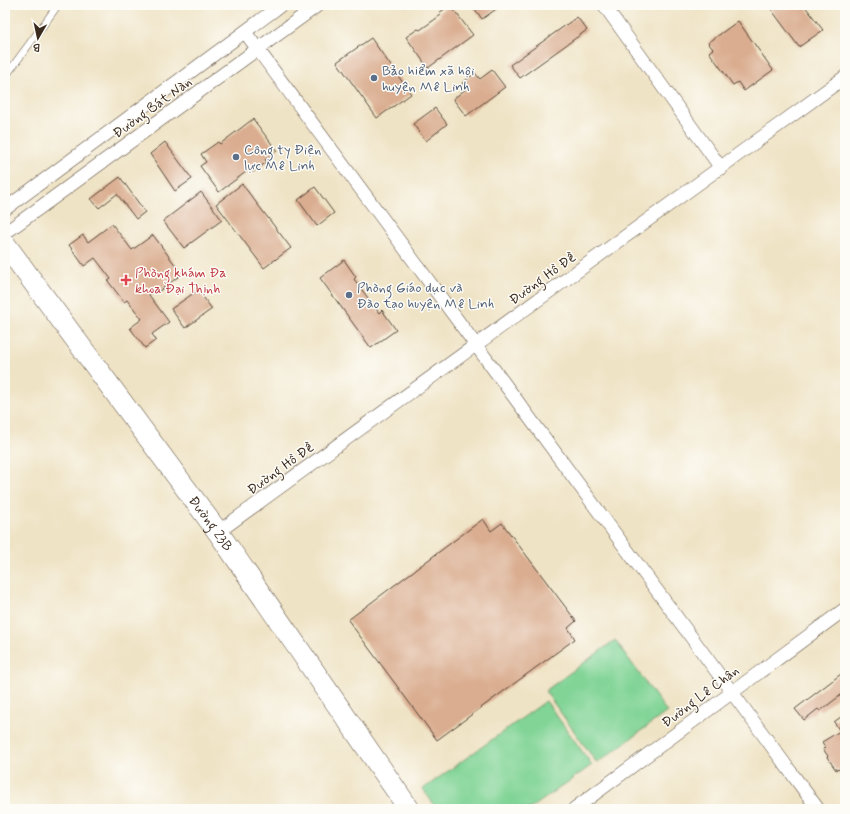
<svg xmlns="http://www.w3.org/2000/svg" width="850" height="814" viewBox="0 0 850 814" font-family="Mynerve,sans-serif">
  <rect width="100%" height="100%" fill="#fdfcf7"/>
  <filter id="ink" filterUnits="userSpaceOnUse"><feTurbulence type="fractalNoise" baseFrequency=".025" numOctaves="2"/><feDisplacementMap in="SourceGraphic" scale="8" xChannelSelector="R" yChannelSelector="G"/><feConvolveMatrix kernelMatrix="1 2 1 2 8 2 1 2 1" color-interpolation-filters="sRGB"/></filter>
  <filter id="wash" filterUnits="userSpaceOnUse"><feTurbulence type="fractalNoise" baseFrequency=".012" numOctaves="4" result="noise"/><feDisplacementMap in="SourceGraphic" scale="16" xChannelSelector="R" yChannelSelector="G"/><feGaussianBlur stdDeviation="0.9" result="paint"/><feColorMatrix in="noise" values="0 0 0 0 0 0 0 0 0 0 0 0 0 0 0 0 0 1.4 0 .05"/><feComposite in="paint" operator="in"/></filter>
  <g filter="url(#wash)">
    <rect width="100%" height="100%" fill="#efe3c5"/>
    <g fill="#81d496" stroke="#5e7f5a">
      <path d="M 615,640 L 667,712 L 597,763 L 545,691 Z"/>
      <path d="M 546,701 L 592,765 L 530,809 L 437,809 L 423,789 Z"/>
    </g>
    <g id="blocks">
      <g fill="#daad90">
        <path d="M 450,5 L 473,35 L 428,68 L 406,37 L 418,29 L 420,30 L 441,15 L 439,13 Z"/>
        <path d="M 472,5 L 502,5 L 482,19 Z"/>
        <path d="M 768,5 L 804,5 L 823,30 L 799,47 Z"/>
        <path d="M 577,17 L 587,30 L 520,78 L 510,65 Z"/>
        <path d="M 738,21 L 773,70 L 744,91 L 738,82 L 733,85 L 709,52 L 713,49 L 708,43 Z"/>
        <path d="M 371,38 L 411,94 L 377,118 L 337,62 Z"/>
        <path d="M 492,70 L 505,87 L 466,116 L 453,99 L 466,89 L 462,83 L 475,73 L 480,79 Z"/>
        <path d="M 435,108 L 447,124 L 426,141 L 413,124 Z"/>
        <path d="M 253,119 L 277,151 L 265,160 L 267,162 L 253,172 L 250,169 L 219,192 L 200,166 L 206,162 L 201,154 L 218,142 L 220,144 Z"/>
        <path d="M 165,142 L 192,179 L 175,191 L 150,154 Z"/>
        <path d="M 120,177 L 145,212 L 136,219 L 117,194 L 99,208 L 91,199 Z"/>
        <path d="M 242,184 L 291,248 L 264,268 L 216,204 Z"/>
        <path d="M 315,187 L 334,213 L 317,226 L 298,200 Z"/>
        <path d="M 201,192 L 222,220 L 184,248 L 163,221 Z"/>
        <path d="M 112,224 L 132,250 L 153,235 L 182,274 L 158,292 L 156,290 L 149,295 L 169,322 L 152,334 L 156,340 L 145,348 L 130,328 L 142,319 L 127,300 L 124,302 L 108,281 L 111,279 L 95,258 L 84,266 L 69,245 L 83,235 L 88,242 Z"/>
        <path d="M 344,260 L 356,277 L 354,279 L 379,313 L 382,310 L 396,330 L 371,348 L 320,278 Z"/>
        <path d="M 198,290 L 212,309 L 185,328 L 171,309 Z"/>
        <path d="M 483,519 L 491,531 L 502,523 L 576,621 L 568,628 L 575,639 L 437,740 L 348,620 Z"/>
        <path d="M 845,671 L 845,692 L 820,711 L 818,709 L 804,720 L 795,709 Z"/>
        <path d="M 845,714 L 845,775 L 844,776 L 839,769 L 836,770 L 827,757 L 828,756 L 823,749 L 825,747 L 822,742 L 840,731 L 834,722 Z"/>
      </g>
    </g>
  </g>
  <g filter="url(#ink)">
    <use href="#blocks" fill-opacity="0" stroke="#564637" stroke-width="1"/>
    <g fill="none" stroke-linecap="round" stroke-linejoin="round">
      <g stroke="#564637" stroke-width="8">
        <path id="service" d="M 5,77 L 58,5"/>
      </g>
      <g stroke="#564637" stroke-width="14">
        <g id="minor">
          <path d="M 604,5 L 721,168"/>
          <path d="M 245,32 L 818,809"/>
          <path d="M 5,209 L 281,5"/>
          <path d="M 5,233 L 318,5"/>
          <path d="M 218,532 L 845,77"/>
          <path d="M 574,809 L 845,609"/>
        </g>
      </g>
      <g stroke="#564637" stroke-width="22">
        <g id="primary">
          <path id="s1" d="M 5,244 L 218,532 L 409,809"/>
        </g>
      </g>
      <use href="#service" stroke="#fff" stroke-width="7"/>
      <use href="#minor" stroke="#fff" stroke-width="13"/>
      <use href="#primary" stroke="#fff" stroke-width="21"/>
    </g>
  </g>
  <g fill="#5c6f8a" stroke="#fdfcf7" stroke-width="1.5">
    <circle cx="374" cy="78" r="4"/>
    <circle cx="236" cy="157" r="4"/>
    <circle cx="349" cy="295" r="4"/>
  </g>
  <path fill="#e0444e" stroke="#fdfcf7" stroke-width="1.5" d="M124 274h4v4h4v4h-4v4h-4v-4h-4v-4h4z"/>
  <g text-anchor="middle" stroke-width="3" stroke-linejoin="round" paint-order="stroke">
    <g font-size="14" fill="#4e5e75" stroke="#fdfcf7" text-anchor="start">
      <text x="382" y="75">Bảo hiểm xã hội<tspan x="382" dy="16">huyện Mê Linh</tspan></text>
      <text x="244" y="154">Công ty Điện<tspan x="244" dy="16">lực Mê Linh</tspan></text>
      <text x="357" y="292">Phòng Giáo dục và<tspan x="357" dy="16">Đào tạo huyện Mê Linh</tspan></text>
    </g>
    <g font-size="14" fill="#3b2a1e" stroke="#fdfcf7">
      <text transform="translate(152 107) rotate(-36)" y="5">Đường Bát Nàn</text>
      <text transform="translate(542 278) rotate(-36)" y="5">Đường Hồ Đề</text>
      <text transform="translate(280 468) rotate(-36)" y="5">Đường Hồ Đề</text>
      <text dy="5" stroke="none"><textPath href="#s1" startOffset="347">Đường 23B</textPath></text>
      <text transform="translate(700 696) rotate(-37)" y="5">Đường Lê Chân</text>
    </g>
    <g font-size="14" fill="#be3a42" stroke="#fdfcf7" text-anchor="start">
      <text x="135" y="277">Phòng khám Đa<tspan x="135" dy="16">khoa Đại Thịnh</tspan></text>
    </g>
  </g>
  <rect width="850" height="814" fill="none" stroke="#fdfcf7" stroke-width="20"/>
  <g transform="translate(38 38) rotate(189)" stroke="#fdfcf7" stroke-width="3" paint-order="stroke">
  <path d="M0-3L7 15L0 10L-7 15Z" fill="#3b2a1e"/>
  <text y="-6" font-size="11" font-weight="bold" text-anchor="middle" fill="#3b2a1e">B</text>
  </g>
</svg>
